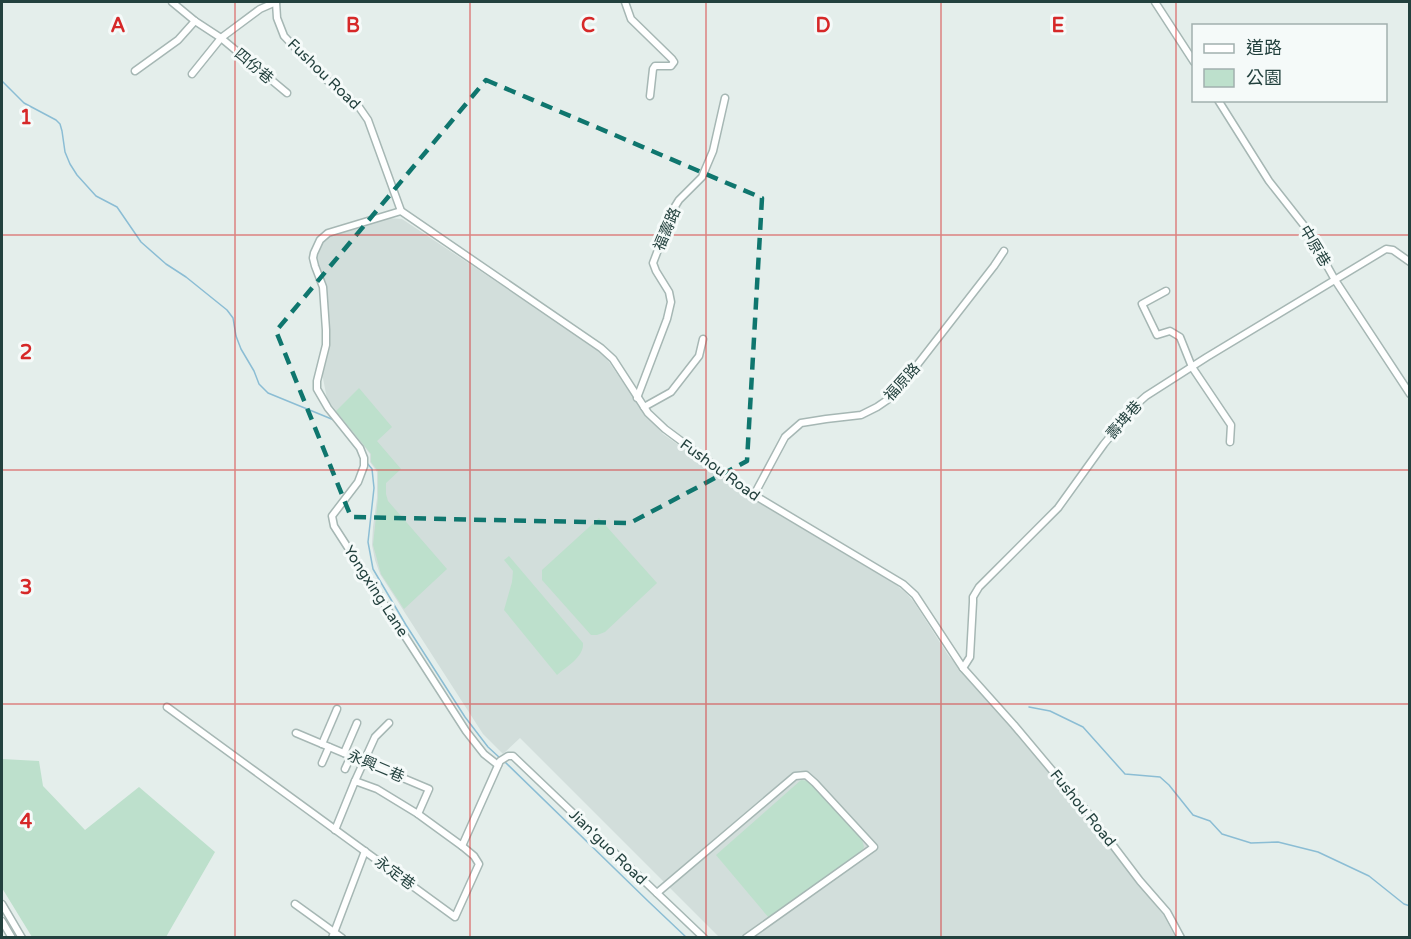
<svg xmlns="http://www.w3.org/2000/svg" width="1411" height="939" viewBox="0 0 1411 939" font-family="'Varela Round','Noto Sans TC',sans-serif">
  <rect width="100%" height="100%" fill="#e4eeeb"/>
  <path fill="#d2dedb" d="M 388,218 L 402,219 L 602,352 L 642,410 L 663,434 L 757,501 L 895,584 L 906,593 L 914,602 L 948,655 L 1037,757 L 1164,916 L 1175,937 L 719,937 L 520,738 L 503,754 L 483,734 L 380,574 L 375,560 L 372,545 L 373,527 L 377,498 L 377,472 L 370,462 L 370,454 L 327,399 L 322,373 L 328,344 L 319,272 L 316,258 L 326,236 Z"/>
  <g fill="#bde0cc">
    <path d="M 359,388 L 392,427 L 377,441 L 401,469 L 386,483 L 386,494 L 388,501 L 447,569 L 404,609 L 381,574 L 373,545 L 378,498 L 378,471 L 371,462 L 371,454 L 336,411 Z"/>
    <path d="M 599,518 L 657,583 L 605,632 L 597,635 L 591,635 L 542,580 L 542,570 Z"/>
    <path d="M 509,556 L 583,643 C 584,657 567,666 557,675 L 504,610 L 512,582 L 513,571 L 504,560 Z"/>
    <path d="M 2,759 L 39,761 L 43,786 L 85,830 L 139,787 L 215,852 L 166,937 L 32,937 L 2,888 Z"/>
    <path d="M 801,780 L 809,781 L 862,839 L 864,847 L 862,851 L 769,918 L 716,855 Z"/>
  </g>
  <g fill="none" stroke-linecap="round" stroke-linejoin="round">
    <g stroke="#8bbdd4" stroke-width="1.5">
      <path d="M 2,81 L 24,103 L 56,120 L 60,124 L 62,131 L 65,152 L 70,164 L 77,175 L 96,196 L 117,207 L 141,242 L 166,264 L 186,277 L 227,310 L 233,318 L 236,336 L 241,349 L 254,371 L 259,384 L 268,393 L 334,420"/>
      <path d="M 351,442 L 359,452"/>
      <path d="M 367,463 L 372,469 L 374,488 L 368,542 L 373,569 L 406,625 L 465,717 L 488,747 L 500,758"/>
      <path d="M 1029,707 L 1050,711 L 1083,727 L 1125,774 L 1160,777 L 1169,785 L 1193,815 L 1210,821 L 1222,834 L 1251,843 L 1278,842 L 1318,852 L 1369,876 L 1404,904 L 1410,906"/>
      <path d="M 504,761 L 649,902 L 687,938"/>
    </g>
    <g stroke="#a6b7b4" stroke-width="9">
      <g id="minor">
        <path d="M 172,2 L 195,21 L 221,38 L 287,93"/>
        <path d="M 276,2 L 277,18 L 284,36 L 322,76 L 359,107 L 368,120 L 401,211 L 601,348 L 613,359 L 648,413 L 665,429 L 754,495 L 903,584 L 915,595 L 963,668 L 1014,725 L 1093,819 L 1140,881 L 1167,912 L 1181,938"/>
        <path d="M 625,2 L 631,19 L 672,59 L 674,62 L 671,66 L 655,66 L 653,69 L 650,96"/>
        <path d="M 1155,2 L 1194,62"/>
        <path d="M 135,71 L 178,40 L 195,21"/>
        <path d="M 192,74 L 221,38 L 260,9 L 276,2"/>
        <path d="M 1218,100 L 1269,181 L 1306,228 L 1335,280 L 1410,394"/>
        <path d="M 401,211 L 328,233 L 320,240 L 314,253 L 313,258 L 315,266 L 323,287 L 326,330 L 326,345 L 317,381 L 317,389 L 328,408 L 360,448 L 364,458 L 364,466 L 358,482 L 332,516 L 334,526 L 466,731 L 484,754 L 498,765"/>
        <path d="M 1166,291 L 1142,304 L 1157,335 L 1170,331 L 1180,337 L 1192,367 L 1231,425 L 1230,442"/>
        <path d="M 637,398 L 667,319 L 671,302 L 669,292 L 656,271 L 653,263 L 674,208 L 679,200 L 702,177 L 713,151 L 725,98"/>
        <path d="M 644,407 L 671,392 L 699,356 L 703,339"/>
        <path d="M 754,495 L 785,437 L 801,423 L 826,419 L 861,415 L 877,407 L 893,396 L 994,266 L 1004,251"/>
        <path d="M 963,668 L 970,657 L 973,602 L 973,597 L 979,587 L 1058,508 L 1104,444 L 1137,404 L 1146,396 L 1207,357 L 1386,249 L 1393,250 L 1410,262"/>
        <path d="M 167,707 L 455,917 L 479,864 L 474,856 L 462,846"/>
        <path d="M 296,733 L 429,789 L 418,814"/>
        <path d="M 322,744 L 337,709"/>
        <path d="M 344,753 L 357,723"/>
        <path d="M 322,763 L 329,747"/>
        <path d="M 345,769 L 351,756"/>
        <path d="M 355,781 L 375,737 L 389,723"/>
        <path d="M 335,830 L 355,781 L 377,789 L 418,814 L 462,846 L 500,761 L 508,756 L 513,756 L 704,938"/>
        <path d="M 657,893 L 795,776 L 806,775 L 815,783 L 874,847 L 746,938"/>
        <path d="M 2,904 L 22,938"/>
        <path d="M 295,904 L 342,938"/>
        <path d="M 2,921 L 12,938"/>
        <path d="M 332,938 L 365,851"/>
      </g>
    </g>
    <use href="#minor" stroke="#fff" stroke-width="6"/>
  </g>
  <path fill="none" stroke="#0f766e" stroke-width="4.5" stroke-dasharray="12 8" stroke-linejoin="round" d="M 486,80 L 762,198 L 747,461 L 630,523 L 351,517 L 276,331 Z"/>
  <path fill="none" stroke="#d62828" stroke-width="1.5" stroke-opacity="0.55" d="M 235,2 L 235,938M 470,2 L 470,938M 706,2 L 706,938M 941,2 L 941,938M 1176,2 L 1176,938M 2,235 L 1410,235M 2,470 L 1410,470M 2,704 L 1410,704"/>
  <g text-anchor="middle" stroke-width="6" stroke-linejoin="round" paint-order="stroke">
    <g font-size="15" fill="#23413e" stroke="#f5faf9">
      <text transform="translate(254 66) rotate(40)" y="5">四份巷</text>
      <text transform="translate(324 74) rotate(44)" y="5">Fushou Road</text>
      <text transform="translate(667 229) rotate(-67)" y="5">福壽路</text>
      <text transform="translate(1315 246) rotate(59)" y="5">中原巷</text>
      <text transform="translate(902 382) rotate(-48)" y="5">福原路</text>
      <text transform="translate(1124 420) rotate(-49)" y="5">壽埤巷</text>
      <text transform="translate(720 470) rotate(36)" y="5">Fushou Road</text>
      <text transform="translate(376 591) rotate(57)" y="5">Yongxing Lane</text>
      <text transform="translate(376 766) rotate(23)" y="5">永興二巷</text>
      <text transform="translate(1083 808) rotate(51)" y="5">Fushou Road</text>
      <text transform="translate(608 847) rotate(44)" y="5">Jian'guo Road</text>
      <text transform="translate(395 873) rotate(36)" y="5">永定巷</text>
    </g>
  </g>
  <g font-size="20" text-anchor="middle" font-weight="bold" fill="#d62828" stroke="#f5faf9" stroke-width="6" stroke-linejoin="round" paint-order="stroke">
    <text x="118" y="32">A</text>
    <text x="353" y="32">B</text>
    <text x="588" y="32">C</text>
    <text x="823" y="32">D</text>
    <text x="1058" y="32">E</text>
    <text x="26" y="124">1</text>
    <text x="26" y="359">2</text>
    <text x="26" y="594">3</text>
    <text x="26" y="828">4</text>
  </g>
  <rect width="1411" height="939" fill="none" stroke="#23413e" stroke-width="6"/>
  <rect x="1192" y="24" width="195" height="78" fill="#f5faf9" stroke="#a1b0ae" stroke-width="1.5"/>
  <rect x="1204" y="44" width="30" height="9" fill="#ffffff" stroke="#a1b0ae" stroke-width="1.5"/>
  <text x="1246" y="54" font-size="18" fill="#23413e">道路</text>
  <rect x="1204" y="69" width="30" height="18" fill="#bde0cc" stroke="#a1b0ae" stroke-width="1.5"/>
  <text x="1246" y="84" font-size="18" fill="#23413e">公園</text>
</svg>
